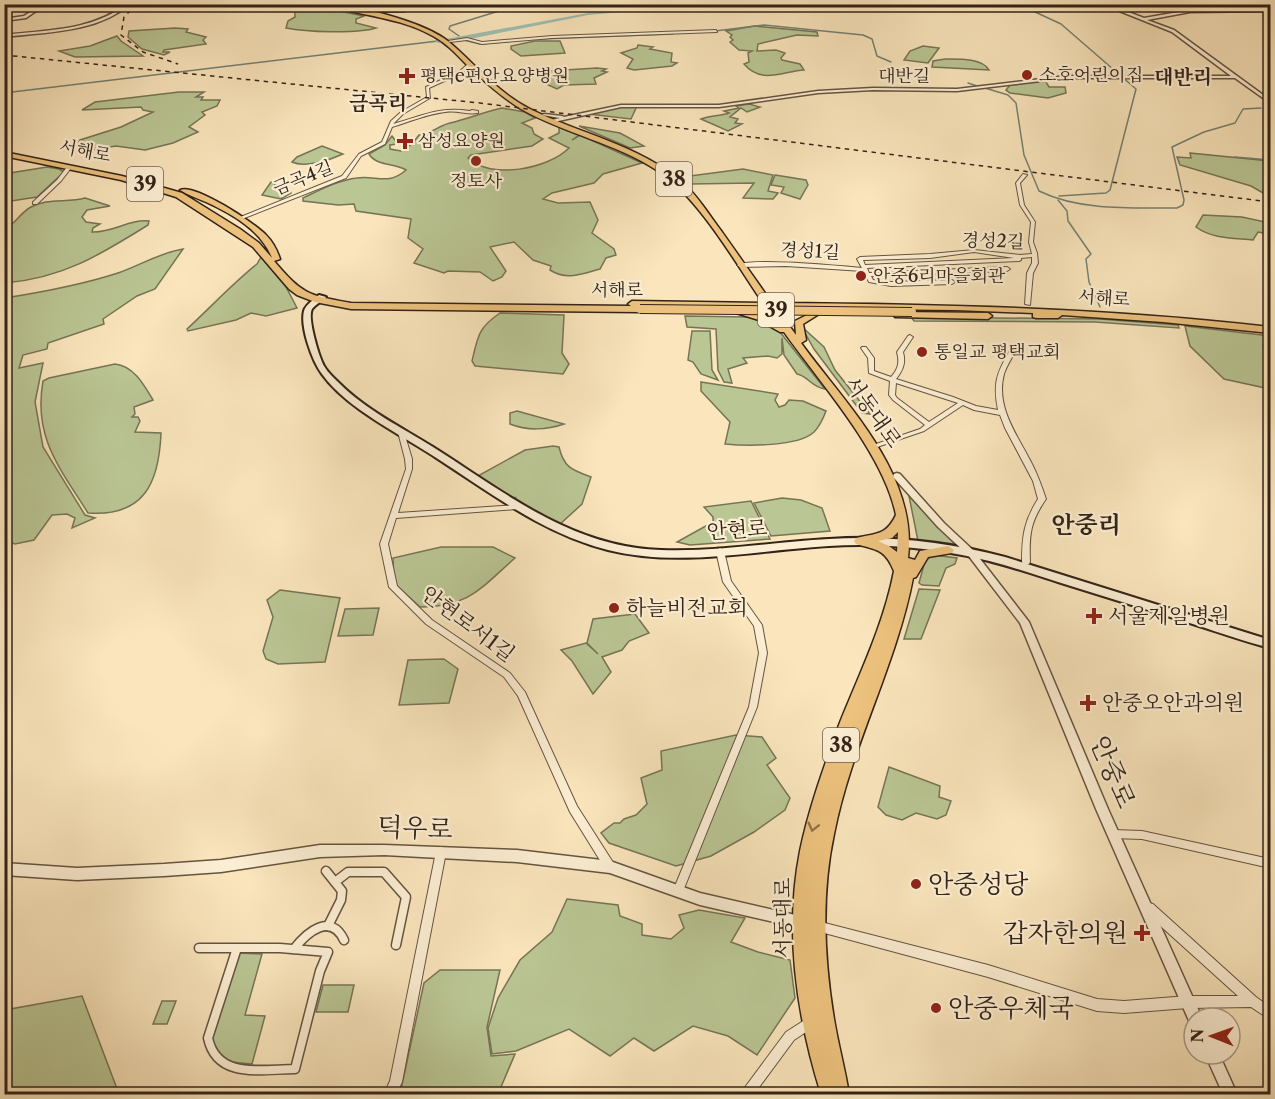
<svg xmlns="http://www.w3.org/2000/svg" width="1275" height="1099" viewBox="0 0 1275 1099" font-family="'Libre Caslon Text','Noto Serif KR',serif">
  <rect width="100%" height="100%" fill="#fae5bc"/>
  <filter id="stains"><feTurbulence type="fractalNoise" baseFrequency=".00333" numOctaves="4"/><feColorMatrix values="0 0 0 0 .2 0 0 0 0 .09 0 0 0 0 .02 0 0 0 .5 -.17"/></filter>
  <radialGradient id="worn" r=".72"><stop offset=".6" stop-color="#630" stop-opacity="0"/><stop offset="1" stop-color="#630" stop-opacity=".3"/></radialGradient>
  <g fill="#bac694" stroke="#767456" stroke-width="1.5">
    <path d="M 319,7 L 364,16 L 356,19 L 356,23 L 376,28 C 356,34 306,32 286,28 L 288,21 L 295,17 L 295,10 L 301,9 L 302,11 L 314,11 Z"/>
    <path d="M 754,26 L 817,32 L 818,36 L 797,35 L 758,44 L 757,51 L 776,50 L 785,53 L 781,58 L 782,60 L 800,64 L 804,70 C 783,71 762,85 744,64 L 749,62 L 748,53 L 752,51 L 739,50 L 730,42 L 733,40 L 730,37 L 732,35 L 726,31 Z"/>
    <path d="M 175,28 L 188,29 L 186,32 L 206,37 L 203,40 L 206,44 L 164,50 L 163,52 L 170,52 L 164,55 L 142,49 L 128,37 L 129,31 Z"/>
    <path d="M 117,36 L 121,41 L 143,56 L 75,57 L 59,51 L 90,46 Z"/>
    <path d="M 535,41 L 560,41 L 565,53 L 521,56 L 511,49 L 511,46 Z"/>
    <path d="M 638,45 L 653,47 L 650,49 L 672,53 L 671,62 L 677,63 L 672,66 L 634,70 L 627,68 L 633,59 L 621,53 L 637,48 Z"/>
    <path d="M 923,46 L 939,48 L 928,63 L 904,60 L 910,51 Z"/>
    <path d="M 945,59 C 959,59 982,58 989,70 L 932,67 L 933,61 Z"/>
    <path d="M 597,68 L 606,69 L 602,71 L 607,72 L 594,78 L 596,84 L 564,85 L 557,89 L 544,83 L 543,73 L 549,71 Z"/>
    <path d="M 1040,81 L 1046,82 L 1049,87 L 1065,87 L 1066,93 L 1048,98 L 1010,93 L 1006,90 L 1010,85 Z"/>
    <path d="M 179,92 L 204,92 L 196,97 L 203,97 L 201,100 L 220,100 L 217,106 L 202,112 L 205,115 L 189,127 L 198,132 L 173,143 L 145,150 L 116,146 L 92,150 L 77,145 L 80,140 L 121,127 L 153,112 L 143,110 L 141,107 L 82,110 L 95,102 Z"/>
    <path d="M 749,104 L 760,107 L 747,112 L 741,108 L 730,117 L 738,119 L 735,123 L 742,124 L 728,131 L 701,119 C 712,115 721,116 729,113 L 724,111 L 739,108 L 736,106 Z"/>
    <path d="M 637,106 L 631,119 L 588,114 L 614,108 Z"/>
    <path d="M 502,108 L 525,112 L 535,118 L 522,123 L 532,128 L 534,134 L 543,139 L 532,146 L 471,155 L 468,158 C 491,180 548,169 569,148 L 549,138 L 559,133 L 559,127 L 579,135 L 572,140 L 580,135 L 642,163 L 603,174 L 594,183 L 552,193 L 543,199 L 558,203 L 590,202 L 598,220 L 592,233 L 614,249 L 616,255 L 606,258 L 600,269 C 582,274 567,281 550,270 L 551,266 L 533,260 L 514,242 L 490,247 L 506,271 L 502,277 L 493,281 L 480,272 L 448,271 L 444,273 L 414,263 L 423,249 L 408,238 L 411,219 L 356,211 L 354,204 L 338,205 L 303,201 L 303,198 C 320,190 339,180 357,178 C 376,175 388,186 406,170 C 394,163 376,166 369,154 L 385,145 L 392,136 L 398,144 L 390,145 L 390,149 L 401,151 L 412,144 L 419,135 C 431,134 438,126 450,123 C 467,119 484,112 502,108 Z"/>
    <path d="M 579,126 L 620,133 L 644,146 L 630,148 Z"/>
    <path d="M 322,146 L 343,154 C 330,160 305,168 292,162 L 297,157 Z"/>
    <path d="M 1190,153 L 1270,161 L 1270,197 L 1251,186 L 1180,165 L 1177,157 L 1191,158 Z"/>
    <path d="M 665,165 L 690,176 L 743,169 L 773,175 L 768,191 L 778,193 L 773,199 L 743,198 L 754,183 L 690,184 L 663,166 Z"/>
    <path d="M 47,167 L 59,169 L 64,172 L 37,197 L 5,202 L 4,174 Z"/>
    <path d="M 775,175 L 806,180 L 808,185 L 800,199 L 781,193 L 784,187 L 771,185 Z"/>
    <path d="M 271,182 L 275,182 L 275,185 L 288,187 L 291,193 L 281,199 L 262,195 Z"/>
    <path d="M 85,198 L 110,206 L 87,210 L 82,217 L 86,222 L 100,224 L 93,228 L 92,232 C 113,233 129,219 149,221 L 148,225 C 100,255 63,278 5,283 L 5,229 C 15,224 20,213 31,207 C 47,198 68,203 85,198 Z"/>
    <path d="M 1203,215 L 1242,217 L 1270,223 L 1270,234 L 1258,232 L 1253,240 C 1234,238 1212,239 1196,227 Z"/>
    <path d="M 183,249 L 155,289 L 137,296 L 103,319 L 104,324 L 48,343 L 47,349 L 23,355 L 19,368 L 43,363 L 35,402 L 43,447 L 85,515 L 95,518 L 72,528 L 75,518 L 67,514 L 52,515 L 34,540 L 15,544 L 5,540 L 5,298 C 43,292 81,285 118,273 C 141,265 159,253 183,249 Z"/>
    <path d="M 261,257 L 286,287 L 297,308 L 266,316 L 251,313 L 236,320 L 188,331 L 187,329 C 211,307 232,284 257,264 Z"/>
    <path d="M 500,313 L 564,315 L 562,353 L 569,364 L 563,374 L 475,366 L 472,361 C 478,336 478,328 500,313 Z"/>
    <path d="M 685,316 L 749,317 L 776,327 L 825,389 C 811,387 808,376 797,374 L 784,355 L 782,338 L 782,354 L 777,358 L 768,356 L 743,358 L 747,363 L 728,369 L 732,383 L 724,382 L 718,370 L 716,329 L 687,327 Z"/>
    <path d="M 911,317 L 1100,319 L 1178,325 L 1179,328 L 1095,322 L 914,321 Z"/>
    <path d="M 801,326 L 824,347 L 835,370 L 870,414 L 862,413 L 814,349 Z"/>
    <path d="M 1185,326 L 1270,336 L 1270,346 L 1263,345 L 1267,375 L 1270,378 L 1270,389 L 1224,379 L 1190,346 Z"/>
    <path d="M 692,331 L 710,331 L 712,370 L 718,380 L 701,374 L 693,362 L 688,360 Z"/>
    <path d="M 115,364 C 134,366 144,385 153,400 L 134,407 L 135,414 L 132,417 L 138,417 L 140,421 L 135,432 L 161,433 C 159,483 144,517 88,513 C 60,468 33,438 43,381 L 49,378 Z"/>
    <path d="M 701,382 L 778,394 L 775,400 L 779,407 L 785,405 L 789,400 L 803,401 L 826,411 C 823,419 820,426 814,432 C 798,447 746,446 725,444 L 730,422 L 701,391 Z"/>
    <path d="M 517,411 L 564,424 C 547,430 527,431 510,424 L 510,413 Z"/>
    <path d="M 553,446 L 559,447 C 564,468 572,470 591,477 L 582,504 L 559,525 L 513,501 L 516,497 L 513,499 L 476,477 L 525,450 Z"/>
    <path d="M 909,496 L 912,496 L 955,544 L 918,541 Z"/>
    <path d="M 782,498 L 801,500 L 822,508 L 830,531 L 771,536 L 754,503 Z"/>
    <path d="M 751,501 L 770,539 L 690,545 L 677,542 L 713,522 L 713,517 L 704,507 Z"/>
    <path d="M 441,547 L 493,547 L 515,558 C 481,588 469,607 420,607 L 394,583 L 393,558 Z"/>
    <path d="M 933,555 L 957,558 L 955,564 L 946,568 L 939,586 L 922,585 L 919,583 L 925,561 Z"/>
    <path d="M 919,589 L 940,590 L 921,639 L 904,639 Z"/>
    <path d="M 280,590 L 340,598 L 325,662 L 278,664 L 266,659 L 263,651 L 273,617 L 267,600 Z"/>
    <path d="M 379,608 L 373,635 L 338,636 L 345,609 Z"/>
    <path d="M 635,614 L 649,633 L 629,641 L 622,650 L 602,657 L 611,672 L 593,694 L 572,661 L 561,650 L 586,643 L 598,654 L 587,643 L 593,619 Z"/>
    <path d="M 444,659 L 458,669 L 449,703 L 399,705 L 408,660 Z"/>
    <path d="M 736,735 L 762,737 L 776,758 L 767,765 L 790,798 L 785,810 L 754,832 L 711,856 L 676,866 L 609,843 L 601,833 L 614,823 L 620,823 L 624,819 L 636,815 L 647,804 L 641,778 L 662,770 L 661,751 Z"/>
    <path d="M 889,767 L 940,786 L 939,797 L 951,801 L 946,815 L 937,819 L 916,813 L 902,820 L 886,815 L 878,807 Z"/>
    <path d="M 567,899 L 618,905 L 620,916 L 642,924 L 642,935 L 671,939 L 684,928 L 679,915 L 699,910 L 745,918 L 731,942 L 758,952 L 790,960 L 795,998 L 757,1055 L 728,1036 L 693,1026 L 654,1051 L 634,1038 L 610,1056 L 569,1029 L 516,1051 L 492,1054 L 488,1028 L 498,998 L 520,960 L 552,932 Z"/>
    <path d="M 239,953 L 262,954 L 245,1015 L 265,1016 L 252,1064 C 232,1063 216,1062 212,1039 Z"/>
    <path d="M 440,970 L 500,970 L 487,1027 L 491,1056 L 515,1054 L 498,1094 L 400,1094 L 424,983 Z"/>
    <path d="M 323,985 L 354,985 L 348,1012 L 316,1012 Z"/>
    <path d="M 82,996 L 119,1094 L 5,1094 L 5,1010 Z"/>
    <path d="M 162,1001 L 176,1001 L 167,1024 L 153,1024 Z"/>
  </g>
  <g fill="none" stroke-linecap="round" stroke-linejoin="round">
    <g stroke="#738174" stroke-width="1.5">
      <path d="M 1018,4 L 1061,24 L 1136,89 L 1110,190 L 1106,193 L 1059,196"/>
      <path d="M 715,31 L 764,25 L 863,35 L 872,39 L 877,56 L 891,62"/>
      <path d="M 459,36 L 449,29 L 450,26 L 499,11 L 493,4"/>
      <path d="M 541,39 L 673,34"/>
      <path d="M 464,40 L 480,44 L 515,41"/>
      <path d="M 968,83 L 980,87"/>
      <path d="M 985,88 L 1008,95 L 1016,103 L 1024,155 L 1039,191 C 1080,211 1132,208 1177,208 L 1183,205 L 1184,200 L 1172,147 L 1204,132 L 1235,123 L 1243,109 L 1261,108"/>
      <path d="M 4,93 L 438,41"/>
      <path d="M 1235,157 L 1270,160"/>
      <path d="M 1058,200 L 1067,211 L 1068,221 L 1091,254 L 1086,259 L 1089,282 L 1100,307"/>
    </g>
    <path fill="#9ebfb2" fill-rule="evenodd" d="M 687,4 L 712,4 L 588,15 L 470,39 L 438,43 L 435,41 L 588,13 Z"/>
    <g stroke="#655440" stroke-width="11">
      <g id="pedestrian">
        <path d="M 326,871 L 342,891 L 341,900 L 328,926"/>
        <path d="M 335,882 L 348,872 L 384,872 L 406,897 L 396,945"/>
        <path d="M 199,948 L 280,948 L 328,952 L 320,971 L 295,1069 C 262,1069 217,1080 208,1038 L 237,948"/>
        <path d="M 294,949 C 307,932 331,912 344,940"/>
      </g>
    </g>
    <g stroke="#655440" stroke-width="2">
      <g id="minor">
        <path d="M 426,4 L 433,4 L 403,12 L 361,12 L 403,10 Z"/>
        <path d="M 690,4 L 692,4 L 694,7 L 692,8 Z"/>
        <path d="M 1196,4 L 1212,4 L 1226,10 L 1224,11 L 1208,5 L 1190,7 L 1189,6 Z"/>
        <path d="M 716,30 L 717,32 L 552,38 L 482,44 L 467,40 L 450,42 L 448,41 L 467,38 L 482,42 L 552,36 Z"/>
        <path d="M 469,63 L 472,64 L 462,73 L 429,88 L 430,98 L 403,114 L 393,124 C 422,116 439,106 470,111 L 472,110 L 478,111 L 478,113 C 467,115 457,110 445,112 C 427,114 409,122 392,127 L 385,144 L 361,156 L 346,178 L 242,219 L 238,218 L 342,176 L 359,154 L 382,142 L 391,121 L 401,112 L 427,97 L 426,87 L 460,71 Z"/>
        <path d="M 67,167 L 71,168 L 61,181 L 37,204 L 33,204 L 33,202 L 57,180 Z"/>
        <path d="M 1023,174 L 1027,175 L 1020,183 L 1024,205 L 1035,222 L 1033,242 L 1037,253 L 1038,263 L 1033,273 L 1030,305 L 1025,304 L 1027,273 L 1032,263 L 1032,257 L 1021,258 L 1021,260 L 1019,261 L 867,268 L 869,273 L 1007,267 L 1010,269 L 1007,271 L 871,276 L 873,280 L 891,282 L 952,280 L 955,282 L 952,284 L 891,286 L 869,282 L 863,271 L 786,266 L 740,267 L 737,265 C 746,262 756,262 766,262 C 798,262 830,265 862,268 L 857,259 L 860,257 L 930,254 L 974,250 L 1020,255 L 1032,254 L 1029,242 L 1031,222 L 1020,205 L 1016,183 ZM 974,252 L 1014,258 L 865,265 L 863,260 L 930,258 Z"/>
        <path d="M 910,335 L 913,337 L 903,352 C 906,363 903,370 896,379 L 953,397 L 976,406 L 998,410 C 993,385 996,374 1009,352 L 1011,351 L 1014,353 C 1011,360 1006,367 1004,374 C 995,407 1018,436 1032,464 C 1038,476 1042,487 1046,499 C 1030,522 1029,535 1030,562 L 1029,564 L 1023,564 L 1022,562 C 1022,536 1024,521 1038,499 L 1033,481 L 1005,428 L 1000,415 L 974,410 L 963,405 L 924,431 L 880,446 L 878,447 L 875,445 L 876,444 L 920,429 L 925,425 L 893,400 L 889,395 L 890,381 L 869,373 L 868,358 L 861,348 L 862,347 L 866,347 L 874,358 L 874,371 L 891,377 C 898,369 900,363 897,352 L 908,336 ZM 896,383 L 958,403 L 929,422 L 897,398 L 895,395 Z"/>
        <path d="M 401,430 L 404,432 L 412,459 L 412,469 L 398,513 L 517,505 L 521,507 L 517,509 L 396,518 L 388,544 L 397,586 L 432,620 L 510,673 L 525,692 L 577,806 L 614,864 L 615,867 L 614,870 L 610,872 L 606,870 L 570,812 L 518,696 L 504,677 L 426,624 L 389,587 L 380,544 L 406,469 L 405,459 L 398,432 Z"/>
        <path d="M 720,548 L 724,551 L 731,581 L 762,625 L 767,653 L 757,707 L 683,891 L 682,894 L 678,896 L 674,894 L 673,891 L 749,707 L 759,653 L 754,626 L 723,582 L 716,551 Z"/>
        <path d="M 1113,830 L 1142,831 L 1270,859 L 1270,868 L 1142,839 L 1113,838 L 1109,837 L 1108,834 L 1109,831 Z"/>
        <path d="M 441,847 L 445,849 L 446,852 L 402,1082 L 396,1094 L 384,1094 L 390,1081 L 436,852 L 437,849 Z"/>
        <path d="M 1149,903 L 1153,904 L 1256,997 L 1270,1007 L 1270,1018 L 1266,1017 L 1251,1007 L 1188,1008 L 1124,1013 L 1097,1011 L 988,977 L 817,931 L 813,930 L 812,926 L 813,922 L 817,921 L 988,965 L 1097,999 L 1124,1001 L 1188,996 L 1238,996 L 1145,912 L 1144,908 L 1145,904 Z"/>
        <path d="M 811,1016 L 815,1018 L 817,1022 L 815,1026 L 794,1040 L 754,1094 L 741,1094 L 743,1090 L 786,1032 Z"/>
      </g>
    </g>
    <g stroke="#655440" stroke-width="3">
      <g id="tertiary">
        <path d="M 42,4 L 46,4 L 26,18 L 4,21 L 4,19 L 24,16 Z"/>
        <path d="M 126,4 L 130,4 C 96,33 47,32 4,37 L 4,35 C 45,30 93,31 126,4 Z"/>
        <path d="M 1102,4 L 1107,4 L 1144,18 L 1190,10 L 1270,9 L 1270,11 L 1190,12 L 1147,20 L 1174,30 L 1270,100 L 1270,103 L 1235,78 L 1066,78 L 957,91 L 873,90 L 818,93 L 719,107 L 621,107 L 554,122 L 552,120 L 560,118 L 542,115 L 544,114 L 562,116 L 564,117 L 621,105 L 719,105 L 818,91 L 873,88 L 957,89 L 1066,76 L 1231,76 L 1172,32 Z"/>
        <path d="M 897,473 L 900,474 L 944,523 L 974,551 L 1029,622 L 1108,809 L 1202,1018 L 1194,1018 L 1194,1024 L 1190,1023 L 1096,809 L 1020,623 L 968,555 L 938,527 L 894,478 L 893,476 L 894,474 Z"/>
        <path d="M 320,845 L 384,845 L 517,850 L 610,861 L 700,893 L 804,917 L 809,919 L 810,923 L 809,927 L 804,929 L 700,905 L 610,873 L 517,862 L 384,855 L 320,857 L 221,872 L 164,876 L 77,880 L 4,875 L 4,863 L 77,868 L 164,864 L 221,860 Z"/>
        <path d="M 1205,1054 L 1219,1054 L 1237,1094 L 1223,1094 Z"/>
      </g>
    </g>
    <g stroke="#332317" stroke-width="4">
      <path id="secondary" d="M 319,295 L 326,297 C 322,301 315,305 312,309 C 307,318 319,357 324,366 C 328,373 334,378 339,383 C 366,410 401,427 433,447 C 506,493 571,547 661,550 C 718,552 773,542 829,539 C 887,535 949,542 1005,557 L 1270,640 L 1270,648 C 1246,642 1221,633 1196,625 C 1150,611 1104,596 1058,582 C 1027,572 995,561 962,555 C 919,547 873,543 829,546 C 757,550 680,568 608,550 C 544,534 492,494 438,459 C 402,435 347,409 322,374 C 312,361 300,326 304,311 C 306,304 314,300 319,295 Z"/>
    </g>
    <g stroke="#332317" stroke-width="3">
      <g id="primary">
        <path d="M 324,4 C 355,4 425,22 449,42 C 476,65 498,93 530,109 C 580,134 639,145 682,182 C 698,196 709,215 722,232 C 739,256 755,279 772,303 C 939,304 1104,308 1270,327 L 1270,333 L 1163,322 L 1062,315 L 1058,318 L 1036,318 L 1033,317 L 1033,313 L 956,310 L 776,308 L 796,335 L 795,321 L 815,311 L 819,314 L 803,324 L 806,340 L 801,343 C 846,405 918,474 908,558 L 915,560 L 920,551 L 948,546 L 954,550 L 952,553 L 928,557 L 916,577 L 913,578 C 896,666 851,746 834,834 C 821,895 824,958 834,1019 C 838,1044 845,1069 849,1094 L 821,1094 C 797,1017 784,932 800,851 C 809,808 824,767 839,725 C 859,675 884,624 894,571 C 885,549 877,550 856,544 L 854,541 L 856,538 C 876,533 886,536 896,515 C 884,454 821,384 784,332 L 780,332 L 759,320 L 736,313 L 740,310 L 765,316 L 778,323 L 767,308 L 641,307 L 644,309 L 640,312 L 351,309 L 315,302 L 297,295 L 289,289 L 253,247 L 176,197 L 121,180 L 4,156 L 4,152 L 122,176 L 182,193 L 240,229 L 259,243 L 272,258 C 261,230 232,214 206,202 C 197,198 188,195 180,190 C 194,183 255,223 266,235 C 273,242 277,250 280,259 L 274,261 C 303,295 307,295 351,303 L 631,306 L 628,304 L 632,301 L 763,303 C 735,262 699,198 658,171 C 616,143 565,134 521,109 C 503,98 487,84 471,69 C 459,57 448,44 433,36 C 400,17 360,16 324,4 ZM 898,532 L 897,552 L 889,546 L 878,541 L 892,538 Z"/>
        <path d="M 898,312 L 988,313 L 992,316 L 988,319 L 895,317 L 894,315 Z"/>
      </g>
    </g>
    <use href="#pedestrian" stroke="#fceed3" stroke-width="8"/>
    <use href="#minor" fill="#fceed3" fill-rule="evenodd"/>
    <use href="#tertiary" fill="#fceed3" fill-rule="evenodd"/>
    <use href="#secondary" fill="#fceed3" fill-rule="evenodd"/>
    <use href="#primary" fill="#edc27e" fill-rule="evenodd"/>
    <g stroke="#332317" stroke-width="1.5" stroke-dasharray="4.5 4.5" stroke-linecap="butt">
      <path d="M 137,4 L 124,17 L 121,35 L 143,52 L 178,64"/>
      <path d="M 4,55 L 480,103 L 1270,202"/>
    </g>
    <g stroke="#332317" stroke-width="10" stroke-linecap="butt">
      <path id="primary-bridge" d="M 640,309 L 912,312"/>
    </g>
    <use href="#primary-bridge" stroke="#edc27e" stroke-width="8"/>
  </g>
  <defs><path id="oneway-chevron" d="M-2-3.5L2.5 0L-2 3.5" fill="none" stroke-width="1.6" stroke-linecap="round" stroke-linejoin="round" transform="scale(1.5)"/></defs>
  <use stroke="#90724a" href="#oneway-chevron" transform="translate(813 827) rotate(104)"/>
  <g fill="#8f2418" stroke="#fceed3" stroke-width="2">
    <circle cx="1027" cy="75" r="6"/>
    <path d="M404 67h6v6h6v6h-6v6h-6v-6h-6v-6h6z"/>
    <path d="M402 132h6v6h6v6h-6v6h-6v-6h-6v-6h6z"/>
    <circle cx="476" cy="161" r="6"/>
    <circle cx="861" cy="276" r="6"/>
    <circle cx="922" cy="352" r="6"/>
    <circle cx="614" cy="608" r="6"/>
    <path d="M1091 607h6v6h6v6h-6v6h-6v-6h-6v-6h6z"/>
    <path d="M1085 694h6v6h6v6h-6v6h-6v-6h-6v-6h6z"/>
    <circle cx="916" cy="884" r="6"/>
    <path d="M1139 924h6v6h6v6h-6v6h-6v-6h-6v-6h6z"/>
    <circle cx="936" cy="1008" r="6"/>
  </g>
  <g text-anchor="middle" stroke-width="4.5" stroke-linejoin="round" paint-order="stroke">
    <g font-size="18" fill="#332317" stroke="#fceed3" text-anchor="start">
      <text x="1039" y="81">소호어린이집</text>
      <text x="420" y="82">평택e편안요양병원</text>
      <text x="418" y="147">삼성요양원</text>
      <text x="476" y="187" text-anchor="middle">정토사</text>
      <text x="873" y="282">안중6리마을회관</text>
      <text x="934" y="358">통일교 평택교회</text>
    </g>
    <g font-size="18" fill="#332317" stroke="#fceed3">
      <text x="904" y="82">대반길</text>
      <text transform="translate(85 151) rotate(11)" y="6">서해로</text>
      <text transform="translate(303 178) rotate(-22)" y="6">금곡4길</text>
      <text transform="translate(993 241) rotate(2)" y="6">경성2길</text>
      <text transform="translate(810 251) rotate(3)" y="6">경성1길</text>
      <text x="617" y="296">서해로</text>
      <text transform="translate(1104 298) rotate(4)" y="6">서해로</text>
    </g>
    <g font-size="20" font-weight="bold" fill="#332317" stroke="#fceed3">
      <text x="1183" y="84">대반리</text>
      <text x="378" y="110">금곡리</text>
    </g>
    <g fill="#fceed3" stroke="#6f604f" stroke-width="1.5">
      <rect x="656" y="162" width="36" height="34" rx="4.5"/>
      <rect x="127" y="167" width="36" height="34" rx="4.5"/>
      <rect x="758" y="293" width="36" height="34" rx="4.5"/>
      <rect x="823" y="728" width="36" height="34" rx="4.5"/>
    </g>
    <g font-size="20" font-weight="bold" fill="#332317">
      <text x="674" y="186">38</text>
      <text x="145" y="191">39</text>
      <text x="776" y="317">39</text>
      <text x="841" y="752">38</text>
    </g>
    <g font-size="21" fill="#332317" stroke="#fceed3">
      <text transform="translate(873 412) rotate(55)" y="7">서동대로</text>
      <text transform="translate(737 530) rotate(-4)" y="7">안현로</text>
      <text transform="translate(468 624) rotate(37)" y="7">안현로서1길</text>
      <text transform="translate(783 918) rotate(-90)" y="7">서동대로</text>
    </g>
    <g font-size="21" fill="#332317" stroke="#fceed3" text-anchor="start">
      <text x="626" y="615">하늘비전교회</text>
      <text x="1108" y="623">서울제일병원</text>
      <text x="1102" y="710">안중오안과의원</text>
    </g>
    <g font-size="24" font-weight="bold" fill="#332317" stroke="#fceed3">
      <text x="1086" y="533">안중리</text>
    </g>
    <g font-size="26" fill="#332317" stroke="#fceed3">
      <text transform="translate(1113 772) rotate(67)" y="9">안중로</text>
      <text transform="translate(415 828) rotate(2)" y="9">덕우로</text>
    </g>
    <g font-size="26" fill="#332317" stroke="#fceed3" text-anchor="start">
      <text x="928" y="893">안중성당</text>
      <text x="1128" y="942" text-anchor="end">갑자한의원</text>
      <text x="948" y="1017">안중우체국</text>
    </g>
  </g>
  <rect width="1275" height="1099" fill="none" stroke="#fae5bc" stroke-width="24"/>
  <rect x="6" y="6" width="1263" height="1087" fill="none" stroke="#332317" stroke-width="3"/>
  <rect x="12" y="12" width="1251" height="1075" fill="none" stroke="#332317" stroke-width="1.5"/>
  <g transform="translate(1212 1036) rotate(271)"><circle r="28" fill="#fceed3" stroke="#ac9d88" stroke-width="1.5"/>
  <path d="M0-4.5L10 22L0 15L-10 22Z" fill="#8f2418"/>
  <text y="-9" font-size="16" font-weight="bold" text-anchor="middle" fill="#332317">N</text>
  </g>
  <rect width="100%" height="100%" filter="url(#stains)"/>
  <rect width="100%" height="100%" fill="url(#worn)"/>
</svg>
